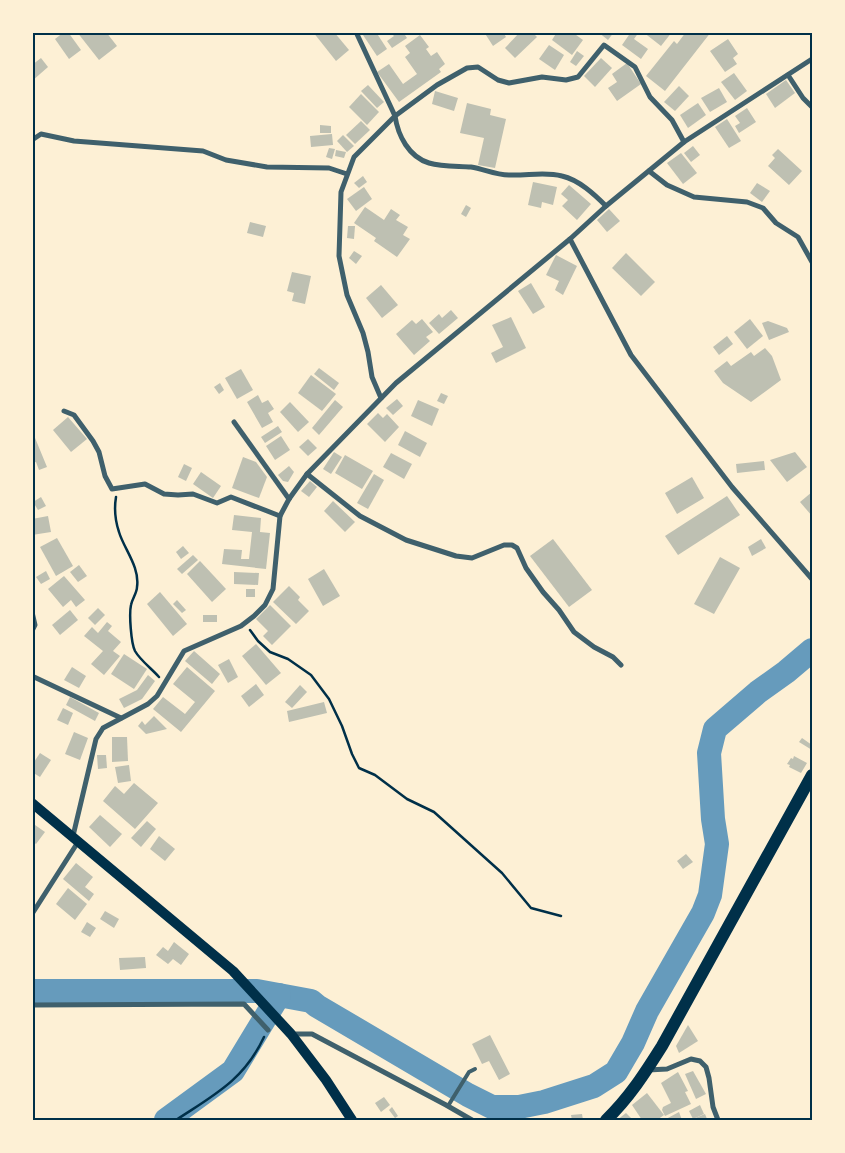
<svg xmlns="http://www.w3.org/2000/svg" width="845" height="1153" viewBox="0 0 845 1153" font-family="Karla,sans-serif">
  <rect width="100%" height="100%" fill="#fdf0d5"/>
  <g fill="none" stroke-linecap="round" stroke-linejoin="round">
    <g stroke="#669bbc" stroke-width="24">
      <path d="M 32,991 L 257,991 L 311,1001 L 317,1006 L 468,1095 L 492,1107 L 519,1107 L 544,1102 L 594,1086 L 616,1072 L 633,1043 L 647,1011 L 703,913 L 710,895 L 717,844 L 713,819 L 709,753 L 715,729 L 758,692 L 786,672 L 812,650"/>
      <path d="M 166,1120 L 233,1071 L 279,995"/>
    </g>
  </g>
  <g fill="#bec0b2">
    <path d="M 64,32 L 68,32 L 81,50 L 69,59 L 55,39 Z"/>
    <path d="M 77,32 L 106,32 L 117,46 L 99,60 Z"/>
    <path d="M 313,32 L 334,32 L 349,50 L 336,61 Z"/>
    <path d="M 361,32 L 376,32 L 387,49 L 377,56 Z"/>
    <path d="M 393,32 L 403,32 L 407,38 L 392,48 L 387,41 L 394,36 L 392,34 Z"/>
    <path d="M 484,32 L 503,32 L 506,37 L 493,46 Z"/>
    <path d="M 520,32 L 532,32 L 537,37 L 515,58 L 505,48 Z"/>
    <path d="M 557,32 L 572,32 L 583,40 L 572,55 L 552,40 Z"/>
    <path d="M 598,32 L 614,32 L 608,40 Z"/>
    <path d="M 631,32 L 639,32 L 634,39 L 648,49 L 641,59 L 622,45 Z"/>
    <path d="M 643,32 L 672,32 L 661,46 Z"/>
    <path d="M 686,32 L 711,32 L 665,91 L 646,76 L 674,41 L 677,44 Z"/>
    <path d="M 420,35 L 429,47 L 426,49 L 431,56 L 437,52 L 445,64 L 439,69 L 441,72 L 399,102 L 377,72 L 389,64 L 403,84 L 417,74 L 405,57 L 410,53 L 405,46 Z"/>
    <path d="M 728,39 L 738,54 L 733,58 L 737,64 L 725,72 L 710,51 Z"/>
    <path d="M 549,45 L 564,55 L 555,70 L 539,59 Z"/>
    <path d="M 577,51 L 584,56 L 576,66 L 570,62 Z"/>
    <path d="M 41,58 L 48,67 L 32,81 L 32,65 Z"/>
    <path d="M 601,58 L 612,68 L 595,87 L 584,76 Z"/>
    <path d="M 627,63 L 641,84 L 617,101 L 608,88 L 617,82 L 612,74 Z"/>
    <path d="M 734,73 L 747,91 L 735,100 L 721,82 Z"/>
    <path d="M 786,80 L 795,93 L 775,108 L 766,94 Z"/>
    <path d="M 368,85 L 384,102 L 377,108 L 361,91 Z"/>
    <path d="M 679,86 L 689,96 L 675,111 L 664,102 Z"/>
    <path d="M 719,88 L 727,102 L 710,112 L 701,98 Z"/>
    <path d="M 435,91 L 458,98 L 454,111 L 432,104 Z"/>
    <path d="M 361,94 L 379,112 L 367,125 L 349,107 Z"/>
    <path d="M 467,103 L 491,109 L 490,115 L 506,119 L 495,168 L 478,165 L 484,138 L 460,133 Z"/>
    <path d="M 698,103 L 706,115 L 688,128 L 680,115 Z"/>
    <path d="M 747,108 L 756,122 L 739,133 L 735,126 L 740,123 L 735,116 Z"/>
    <path d="M 727,119 L 741,141 L 729,148 L 715,127 Z"/>
    <path d="M 361,121 L 370,130 L 355,144 L 346,135 Z"/>
    <path d="M 320,125 L 331,126 L 331,133 L 320,133 Z"/>
    <path d="M 332,134 L 333,145 L 311,147 L 310,136 Z"/>
    <path d="M 343,135 L 354,146 L 347,152 L 337,141 Z"/>
    <path d="M 693,146 L 700,155 L 691,162 L 684,153 Z"/>
    <path d="M 329,148 L 335,149 L 332,159 L 326,157 Z"/>
    <path d="M 778,149 L 802,171 L 789,185 L 768,166 L 775,158 L 772,155 Z"/>
    <path d="M 336,150 L 346,152 L 344,158 L 335,156 Z"/>
    <path d="M 681,153 L 697,173 L 683,184 L 667,163 Z"/>
    <path d="M 363,176 L 367,182 L 359,188 L 354,183 Z"/>
    <path d="M 533,182 L 557,187 L 553,205 L 542,202 L 541,208 L 528,205 Z"/>
    <path d="M 757,183 L 770,191 L 762,202 L 750,193 Z"/>
    <path d="M 569,185 L 591,204 L 577,220 L 562,206 L 568,200 L 561,194 Z"/>
    <path d="M 364,187 L 372,199 L 356,211 L 347,199 Z"/>
    <path d="M 466,205 L 471,208 L 466,217 L 461,214 Z"/>
    <path d="M 365,207 L 384,220 L 391,209 L 400,215 L 396,220 L 408,227 L 403,235 L 410,239 L 397,257 L 374,241 L 376,238 L 354,223 Z"/>
    <path d="M 609,209 L 620,221 L 607,232 L 597,220 Z"/>
    <path d="M 250,222 L 266,226 L 263,237 L 247,233 Z"/>
    <path d="M 348,226 L 355,226 L 354,239 L 347,238 Z"/>
    <path d="M 354,251 L 362,256 L 356,264 L 349,258 Z"/>
    <path d="M 626,253 L 655,282 L 641,296 L 612,268 Z"/>
    <path d="M 556,255 L 577,266 L 563,295 L 555,290 L 559,281 L 546,275 Z"/>
    <path d="M 292,272 L 311,276 L 305,304 L 292,301 L 294,293 L 287,291 Z"/>
    <path d="M 531,283 L 545,307 L 533,314 L 518,291 Z"/>
    <path d="M 381,285 L 398,305 L 382,318 L 366,298 Z"/>
    <path d="M 451,310 L 458,318 L 439,334 L 429,323 L 439,314 L 442,318 Z"/>
    <path d="M 511,317 L 526,348 L 496,363 L 491,353 L 503,347 L 492,325 Z"/>
    <path d="M 422,319 L 433,332 L 426,337 L 430,341 L 414,355 L 396,334 L 412,320 L 416,324 Z"/>
    <path d="M 750,319 L 763,336 L 747,349 L 734,332 Z"/>
    <path d="M 768,321 L 787,328 L 789,332 L 769,340 L 762,323 Z"/>
    <path d="M 727,336 L 733,344 L 719,355 L 713,347 Z"/>
    <path d="M 765,348 L 772,356 L 781,380 L 751,402 L 723,383 L 714,371 L 727,361 L 731,366 L 751,352 L 754,356 Z"/>
    <path d="M 319,368 L 339,383 L 334,390 L 314,374 Z"/>
    <path d="M 241,369 L 253,390 L 237,399 L 225,378 Z"/>
    <path d="M 311,375 L 336,394 L 322,411 L 298,393 Z"/>
    <path d="M 220,383 L 224,390 L 219,394 L 214,387 Z"/>
    <path d="M 441,393 L 448,396 L 444,404 L 437,401 Z"/>
    <path d="M 258,395 L 262,403 L 268,400 L 274,409 L 268,413 L 273,422 L 262,428 L 247,402 Z"/>
    <path d="M 397,399 L 403,406 L 393,415 L 386,408 Z"/>
    <path d="M 335,400 L 343,407 L 319,435 L 312,428 Z"/>
    <path d="M 418,400 L 439,409 L 432,426 L 411,416 Z"/>
    <path d="M 290,402 L 309,422 L 298,432 L 280,412 Z"/>
    <path d="M 378,413 L 383,418 L 387,414 L 399,427 L 385,442 L 367,424 Z"/>
    <path d="M 68,417 L 87,439 L 71,452 L 53,430 Z"/>
    <path d="M 278,426 L 282,432 L 265,443 L 261,437 Z"/>
    <path d="M 405,431 L 427,443 L 420,457 L 398,445 Z"/>
    <path d="M 33,433 L 47,467 L 39,470 L 36,462 L 32,463 Z"/>
    <path d="M 281,436 L 290,450 L 275,460 L 266,446 Z"/>
    <path d="M 308,439 L 317,448 L 308,456 L 299,447 Z"/>
    <path d="M 334,452 L 342,457 L 331,474 L 323,469 Z"/>
    <path d="M 795,452 L 807,467 L 787,482 L 770,460 Z"/>
    <path d="M 391,453 L 412,464 L 404,479 L 383,467 Z"/>
    <path d="M 345,455 L 373,471 L 362,489 L 335,473 Z"/>
    <path d="M 243,457 L 256,462 L 267,477 L 259,498 L 232,488 Z"/>
    <path d="M 764,461 L 765,470 L 737,473 L 736,464 Z"/>
    <path d="M 184,464 L 192,468 L 186,481 L 178,477 Z"/>
    <path d="M 289,466 L 294,472 L 288,482 L 283,481 L 278,475 Z"/>
    <path d="M 201,472 L 221,486 L 213,498 L 193,484 Z"/>
    <path d="M 374,474 L 384,480 L 368,509 L 357,503 Z"/>
    <path d="M 692,477 L 704,498 L 677,514 L 665,493 Z"/>
    <path d="M 310,481 L 317,487 L 309,497 L 301,491 Z"/>
    <path d="M 812,492 L 812,516 L 800,502 Z"/>
    <path d="M 727,496 L 740,515 L 678,555 L 665,536 Z"/>
    <path d="M 41,497 L 46,506 L 38,510 L 33,502 Z"/>
    <path d="M 333,501 L 355,522 L 345,532 L 324,511 Z"/>
    <path d="M 234,515 L 261,518 L 260,532 L 270,533 L 266,569 L 222,564 L 224,549 L 242,550 L 241,559 L 249,559 L 252,532 L 232,530 Z"/>
    <path d="M 48,516 L 51,532 L 32,535 L 32,519 Z"/>
    <path d="M 57,538 L 73,566 L 56,576 L 40,547 Z"/>
    <path d="M 553,539 L 592,590 L 569,607 L 530,556 Z"/>
    <path d="M 761,539 L 766,548 L 752,556 L 748,547 Z"/>
    <path d="M 183,546 L 189,553 L 181,559 L 176,552 Z"/>
    <path d="M 193,555 L 198,560 L 182,574 L 177,569 Z"/>
    <path d="M 720,557 L 740,568 L 714,614 L 694,604 Z"/>
    <path d="M 200,561 L 226,589 L 212,602 L 187,574 Z"/>
    <path d="M 79,565 L 87,576 L 78,582 L 70,572 Z"/>
    <path d="M 324,569 L 340,596 L 323,606 L 308,579 Z"/>
    <path d="M 46,571 L 50,579 L 41,584 L 36,577 Z"/>
    <path d="M 234,572 L 259,573 L 258,585 L 234,584 Z"/>
    <path d="M 64,576 L 85,600 L 76,607 L 71,600 L 63,607 L 48,589 Z"/>
    <path d="M 289,586 L 300,597 L 298,600 L 309,611 L 296,624 L 273,602 Z"/>
    <rect x="246" y="589" width="9" height="8"/>
    <path d="M 160,592 L 187,624 L 173,636 L 147,604 Z"/>
    <path d="M 177,600 L 186,610 L 182,613 L 173,604 Z"/>
    <path d="M 270,605 L 291,626 L 272,645 L 263,636 L 268,631 L 256,619 Z"/>
    <path d="M 98,608 L 105,615 L 95,625 L 88,618 Z"/>
    <path d="M 70,610 L 78,620 L 60,635 L 52,625 Z"/>
    <rect x="203" y="615" width="14" height="7"/>
    <path d="M 107,622 L 112,626 L 108,631 L 121,642 L 113,651 L 120,656 L 104,675 L 91,664 L 103,651 L 84,636 L 92,627 L 98,633 Z"/>
    <path d="M 256,644 L 281,673 L 266,685 L 242,656 Z"/>
    <path d="M 194,651 L 220,674 L 212,684 L 185,661 Z"/>
    <path d="M 124,654 L 147,669 L 134,689 L 111,674 Z"/>
    <path d="M 229,659 L 238,677 L 228,683 L 218,665 Z"/>
    <path d="M 72,667 L 86,676 L 79,688 L 64,680 Z"/>
    <path d="M 187,667 L 215,691 L 181,732 L 153,709 L 163,697 L 185,714 L 195,702 L 173,684 Z"/>
    <path d="M 148,675 L 155,681 L 142,699 L 124,708 L 119,699 L 137,690 Z"/>
    <path d="M 256,684 L 264,695 L 249,707 L 241,696 Z"/>
    <path d="M 300,685 L 307,692 L 292,708 L 285,702 Z"/>
    <path d="M 70,697 L 99,713 L 95,721 L 66,705 Z"/>
    <path d="M 324,702 L 327,713 L 289,722 L 287,711 Z"/>
    <path d="M 63,708 L 73,713 L 68,725 L 57,720 Z"/>
    <path d="M 154,716 L 167,729 L 146,734 L 138,726 L 142,721 L 145,725 Z"/>
    <path d="M 74,732 L 88,738 L 80,760 L 65,754 Z"/>
    <path d="M 112,737 L 127,737 L 128,761 L 112,762 Z"/>
    <path d="M 802,738 L 812,745 L 812,750 L 799,742 Z"/>
    <path d="M 40,753 L 51,760 L 40,777 L 32,772 L 32,765 Z"/>
    <path d="M 97,755 L 106,755 L 107,768 L 98,769 Z"/>
    <path d="M 794,756 L 807,763 L 801,773 L 789,767 L 790,765 L 787,764 L 791,758 L 793,759 Z"/>
    <path d="M 129,765 L 131,781 L 118,783 L 115,767 Z"/>
    <path d="M 134,783 L 158,803 L 135,829 L 103,801 L 115,786 L 124,794 Z"/>
    <path d="M 100,815 L 122,834 L 110,847 L 89,827 Z"/>
    <path d="M 147,821 L 156,829 L 141,847 L 131,838 Z"/>
    <path d="M 35,825 L 45,832 L 36,844 L 32,841 L 32,829 Z"/>
    <path d="M 159,836 L 175,849 L 165,861 L 150,849 Z"/>
    <path d="M 686,854 L 693,862 L 683,869 L 677,861 Z"/>
    <path d="M 76,863 L 93,877 L 85,887 L 94,894 L 89,901 L 63,879 Z"/>
    <path d="M 68,888 L 87,904 L 75,920 L 56,904 Z"/>
    <path d="M 105,911 L 119,919 L 114,928 L 100,919 Z"/>
    <path d="M 87,922 L 96,928 L 90,937 L 81,932 Z"/>
    <path d="M 174,942 L 189,954 L 181,965 L 173,959 L 168,964 L 156,955 L 163,947 L 168,951 Z"/>
    <path d="M 145,957 L 146,968 L 120,970 L 119,958 Z"/>
    <path d="M 688,1025 L 698,1041 L 679,1053 L 676,1046 Z"/>
    <path d="M 490,1035 L 510,1074 L 499,1080 L 489,1061 L 482,1064 L 472,1044 Z"/>
    <path d="M 693,1071 L 706,1094 L 696,1099 L 685,1074 Z"/>
    <path d="M 678,1072 L 688,1091 L 685,1092 L 691,1104 L 665,1116 L 662,1110 L 663,1107 L 671,1103 L 661,1083 Z"/>
    <path d="M 647,1093 L 664,1115 L 657,1120 L 642,1120 L 632,1105 Z"/>
    <path d="M 384,1097 L 390,1105 L 381,1112 L 375,1103 Z"/>
    <path d="M 700,1105 L 704,1114 L 693,1119 L 689,1111 Z"/>
    <path d="M 392,1107 L 398,1116 L 395,1118 L 389,1110 Z"/>
    <path d="M 679,1112 L 682,1120 L 667,1120 L 666,1119 Z"/>
    <path d="M 626,1113 L 633,1120 L 617,1120 Z"/>
    <path d="M 582,1114 L 583,1120 L 572,1120 L 571,1115 Z"/>
    <path d="M 705,1114 L 707,1119 L 696,1120 L 695,1118 Z"/>
  </g>
  <g fill="none" stroke-linecap="round" stroke-linejoin="round">
    <g stroke="#003049" stroke-width="2.5">
      <path d="M 116,497 C 114,509 115,520 119,532 C 124,549 140,567 137,587 C 137,593 132,599 131,605 C 129,614 131,643 135,651 C 140,660 152,669 159,677"/>
      <path d="M 250,630 L 258,641 L 270,652 L 288,659 L 311,675 L 329,699 L 342,726 L 352,754 L 359,768 L 375,775 L 407,799 L 434,812 L 502,873 L 531,908 L 561,916"/>
      <path d="M 176,1120 C 214,1095 244,1080 264,1037"/>
    </g>
    <path stroke="#3f606c" stroke-width="4" d="M 448,1106 L 469,1072 L 475,1069"/>
    <g stroke="#3f606c" stroke-width="5">
      <path d="M 356,32 L 395,116 C 398,136 409,157 429,163 C 442,167 458,166 471,167 C 484,169 495,175 509,175 C 527,176 544,171 562,176 C 579,180 594,194 606,206"/>
      <path d="M 788,75 L 803,98 L 812,107"/>
      <path d="M 32,140 L 41,134 L 74,141 L 203,151 L 226,160 L 267,167 L 329,168 L 347,174"/>
      <path d="M 649,171 L 667,185 L 694,197 L 747,202 L 763,208 L 776,223 L 798,237 L 812,262"/>
      <path d="M 570,239 L 631,355 L 732,487 L 812,579"/>
      <path d="M 381,398 L 372,377 L 368,352 L 363,333 L 347,295 L 339,256 L 341,192 L 354,157 L 395,116 L 437,85 L 467,68 L 478,67 L 498,80 L 509,83 L 542,77 L 566,80 L 578,77 L 604,45 L 635,67 L 650,97 L 672,120 L 684,142"/>
      <path d="M 64,411 L 74,415 L 93,441 L 99,452 L 105,476 L 112,489 L 145,484 L 164,494 L 178,495 L 193,494 L 217,503 L 231,497 L 280,516"/>
      <path d="M 234,422 L 289,499"/>
      <path d="M 307,474 L 360,516 L 406,540 L 456,556 L 472,558 L 504,545 L 512,545 L 517,548 L 526,568 L 543,592 L 559,610 L 574,632 L 594,647 L 613,657 L 621,665"/>
      <path d="M 32,612 L 35,625 L 32,631"/>
      <path d="M 32,676 L 121,718"/>
      <path d="M 73,836 L 96,739 L 103,728 L 148,704 L 157,696 L 184,651 L 241,626 L 254,616 L 265,605 L 273,589 L 280,516 L 289,499 L 307,474 L 396,383 L 570,239 L 606,206 L 684,142 L 812,59"/>
      <path d="M 32,914 L 78,842"/>
      <path d="M 32,1005 L 244,1004 L 268,1030"/>
      <path d="M 291,1034 L 312,1034 L 446,1105 L 472,1120"/>
      <path d="M 648,1070 L 667,1069 L 691,1059 L 700,1061 L 706,1067 L 709,1078 L 713,1107 L 718,1120"/>
    </g>
    <path stroke="#003049" stroke-width="10" d="M 32,803 L 233,971 L 291,1034 L 326,1080 L 352,1120"/>
    <path stroke="#003049" stroke-width="12" d="M 606,1120 C 629,1098 645,1073 662,1046 L 812,775"/>
  </g>
  <rect width="845" height="1153" fill="none" stroke="#fdf0d5" stroke-width="68"/>
  <rect x="34" y="34" width="777" height="1085" fill="none" stroke="#003049" stroke-width="2"/>
</svg>
